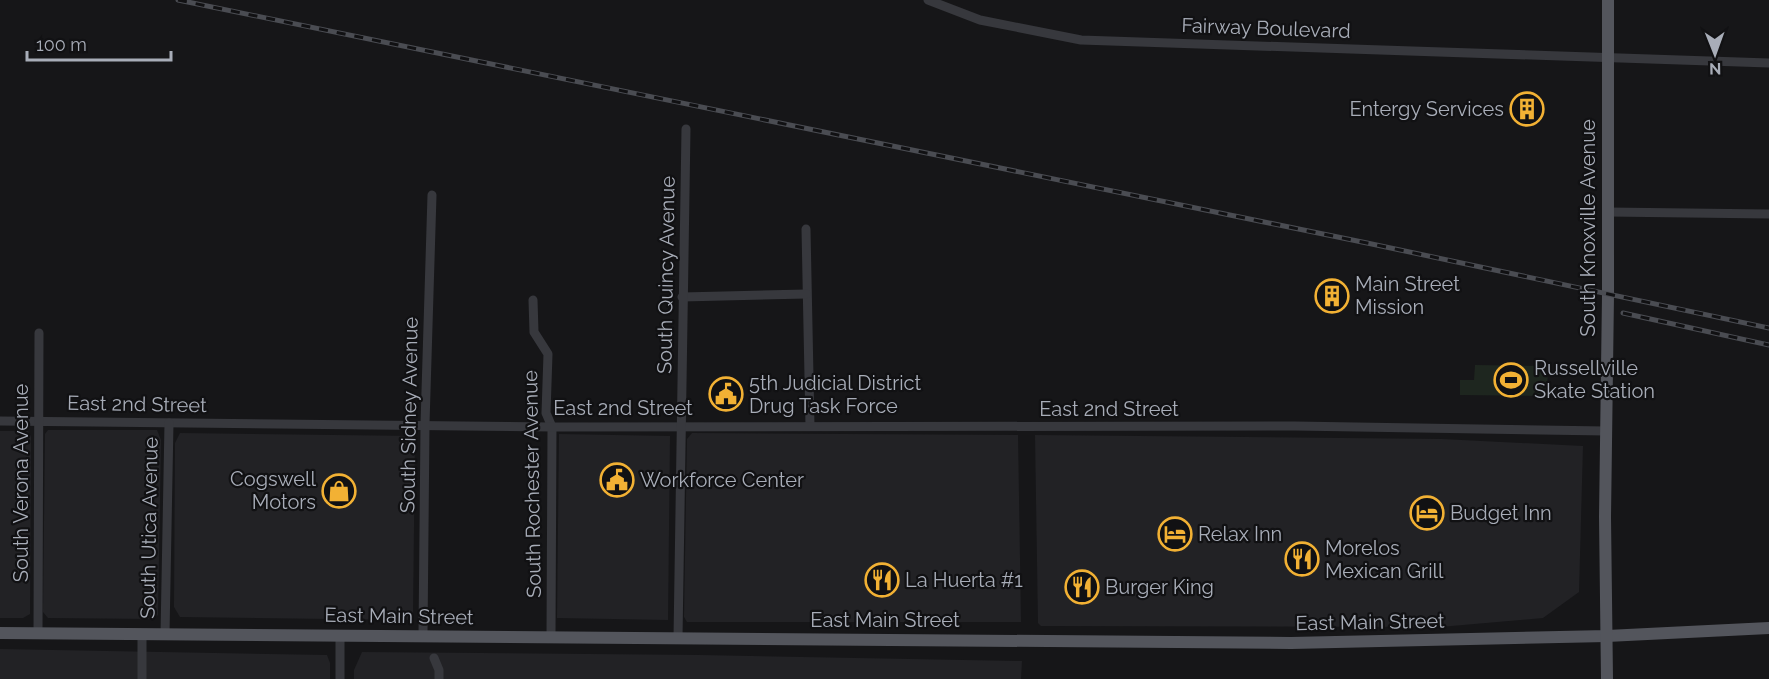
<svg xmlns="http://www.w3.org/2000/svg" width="1769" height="679" viewBox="0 0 1769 679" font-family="Raleway,sans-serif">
  <rect width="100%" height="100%" fill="#161618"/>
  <g fill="#222225">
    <path d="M 48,430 L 157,430 L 161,440 L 158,615 L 153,619 L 48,618 L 43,612 L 45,434 Z"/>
    <path d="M 0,431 L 28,431 L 31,436 L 30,614 L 23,618 L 0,618 Z"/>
    <path d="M 180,433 L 415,436 L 413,614 L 409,620 L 180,617 L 174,607 L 175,443 Z"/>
    <path d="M 692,433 L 1018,435 L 1021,622 L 687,622 L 684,617 L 687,439 Z"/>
    <path d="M 559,434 L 670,436 L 668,620 L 557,618 Z"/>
    <path d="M 1035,435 L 1442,439 L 1583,446 L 1579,592 L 1543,618 L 1440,627 L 1041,626 L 1038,623 Z"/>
    <path d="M 0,649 L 327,655 L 330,663 L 330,679 L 0,679 Z"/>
    <path d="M 362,652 L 700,655 L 1022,661 L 1021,679 L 354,679 L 354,670 Z"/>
  </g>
  <path fill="#1e261f" d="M 1475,365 L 1548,366 L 1547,396 L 1460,395 L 1460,380 L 1474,380 Z"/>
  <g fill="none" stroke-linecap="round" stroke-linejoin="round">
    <g stroke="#37383d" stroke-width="9">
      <path d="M 928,0 L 980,20 L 1081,40 L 1769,63"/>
      <path d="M 1608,212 L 1769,214"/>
      <path d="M 806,229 L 810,426"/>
      <path d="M 682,297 L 806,294"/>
      <path d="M 533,300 L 534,332 L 548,354 L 546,413 L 552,427 L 551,637"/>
      <path d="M 0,421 L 552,427 L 1295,426 L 1606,431"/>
      <path d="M 38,633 L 39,333"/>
      <path d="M 142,634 L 142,679"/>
      <path d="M 165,634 L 169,423"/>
      <path d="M 423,636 L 425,424 L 432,195"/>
      <path d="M 678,638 L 686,129"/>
      <path d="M 434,658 L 439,670 L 439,679"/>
      <path d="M 340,679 L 340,635"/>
    </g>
    <g stroke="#53555c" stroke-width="12">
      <path d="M 0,633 L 1291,643 L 1607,636 L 1769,628"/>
      <path d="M 1607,679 L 1605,517 L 1608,295 L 1608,0"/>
    </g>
    <g stroke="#4a4c52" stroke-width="5">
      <g id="rail">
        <path d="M 178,0 L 1367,243 L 1769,328"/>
        <path d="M 1623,313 L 1769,345"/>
      </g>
    </g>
    <use href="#rail" stroke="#111113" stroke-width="3" stroke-dasharray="9" stroke-linecap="butt"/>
  </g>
  <defs>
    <g id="building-ring" transform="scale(1.725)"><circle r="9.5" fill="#111113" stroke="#f2b134" stroke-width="1.5"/><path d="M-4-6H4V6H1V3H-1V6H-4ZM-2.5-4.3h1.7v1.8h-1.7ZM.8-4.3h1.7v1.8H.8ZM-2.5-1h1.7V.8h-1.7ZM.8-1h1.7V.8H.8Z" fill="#f2b134"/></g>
    <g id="stadium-ring" transform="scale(1.725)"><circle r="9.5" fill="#111113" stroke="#f2b134" stroke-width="1.5"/><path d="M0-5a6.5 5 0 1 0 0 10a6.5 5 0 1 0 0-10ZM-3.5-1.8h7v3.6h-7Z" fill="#f2b134"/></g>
    <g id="civic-ring" transform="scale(1.725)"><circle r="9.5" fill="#111113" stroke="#f2b134" stroke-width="1.5"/><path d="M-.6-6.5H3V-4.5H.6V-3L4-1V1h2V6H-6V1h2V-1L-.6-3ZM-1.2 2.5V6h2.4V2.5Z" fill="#f2b134"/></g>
    <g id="shop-ring" transform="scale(1.725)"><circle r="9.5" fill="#111113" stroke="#f2b134" stroke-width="1.5"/><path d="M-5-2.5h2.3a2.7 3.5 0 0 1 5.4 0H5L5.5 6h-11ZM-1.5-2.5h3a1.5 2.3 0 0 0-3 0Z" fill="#f2b134"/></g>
    <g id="hotel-ring" transform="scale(1.725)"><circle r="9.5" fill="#111113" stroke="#f2b134" stroke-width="1.5"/><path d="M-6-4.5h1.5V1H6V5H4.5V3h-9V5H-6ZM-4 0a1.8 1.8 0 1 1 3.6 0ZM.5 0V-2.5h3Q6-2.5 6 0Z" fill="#f2b134"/></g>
    <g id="restaurant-ring" transform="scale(1.725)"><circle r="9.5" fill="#111113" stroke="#f2b134" stroke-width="1.5"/><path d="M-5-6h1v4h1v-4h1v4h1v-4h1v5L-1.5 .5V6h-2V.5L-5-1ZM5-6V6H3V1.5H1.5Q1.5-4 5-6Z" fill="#f2b134"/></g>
  </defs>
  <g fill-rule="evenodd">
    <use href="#building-ring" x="1527" y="109"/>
    <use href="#building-ring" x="1332" y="296"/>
    <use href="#stadium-ring" x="1511" y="380"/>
    <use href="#civic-ring" x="726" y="394"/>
    <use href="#civic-ring" x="617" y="480"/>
    <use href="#shop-ring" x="339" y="491"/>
    <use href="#hotel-ring" x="1427" y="513"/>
    <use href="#hotel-ring" x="1175" y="534"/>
    <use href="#restaurant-ring" x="1302" y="559"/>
    <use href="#restaurant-ring" x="882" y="580"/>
    <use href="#restaurant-ring" x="1082" y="587"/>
  </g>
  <g text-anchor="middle" stroke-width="4.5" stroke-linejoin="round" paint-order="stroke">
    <g font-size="20" fill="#a8adb8" stroke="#111113">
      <text transform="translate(1266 28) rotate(2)" y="7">Fairway Boulevard</text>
      <text transform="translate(1588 228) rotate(-90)" y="7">South Knoxville Avenue</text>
      <text transform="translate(666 275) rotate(-89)" y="7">South Quincy Avenue</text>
      <text transform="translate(137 404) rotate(1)" y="7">East 2nd Street</text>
      <text x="623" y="415">East 2nd Street</text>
      <text x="1109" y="416">East 2nd Street</text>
      <text transform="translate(409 415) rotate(-89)" y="7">South Sidney Avenue</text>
      <text transform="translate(21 483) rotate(-90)" y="7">South Verona Avenue</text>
      <text transform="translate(532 484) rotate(-91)" y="7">South Rochester Avenue</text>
      <text transform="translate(149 528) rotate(-89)" y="7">South Utica Avenue</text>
      <text transform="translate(399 616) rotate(1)" y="7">East Main Street</text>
      <text x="885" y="627">East Main Street</text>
      <text transform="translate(1370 622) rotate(-1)" y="7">East Main Street</text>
    </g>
    <g font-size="20" fill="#a8adb8" stroke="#111113" text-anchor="start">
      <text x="1504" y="116" text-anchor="end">Entergy Services</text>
      <text x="1355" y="291">Main Street<tspan x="1355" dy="23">Mission</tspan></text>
      <text x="1534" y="375">Russellville<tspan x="1534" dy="23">Skate Station</tspan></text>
      <text x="749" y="390">5th Judicial District<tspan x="749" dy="23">Drug Task Force</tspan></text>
      <text x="316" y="486" text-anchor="end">Cogswell<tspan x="316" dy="23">Motors</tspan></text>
      <text x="640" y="487">Workforce Center</text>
      <text x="1450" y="520">Budget Inn</text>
      <text x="1198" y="541">Relax Inn</text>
      <text x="1325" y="555">Morelos<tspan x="1325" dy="23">Mexican Grill</tspan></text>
      <text x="905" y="587">La Huerta #1</text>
      <text x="1105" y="594">Burger King</text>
    </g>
  </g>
  <g transform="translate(1715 54) rotate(179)" stroke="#111113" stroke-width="4.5" paint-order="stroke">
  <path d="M0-4.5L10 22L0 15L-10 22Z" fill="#a8adb8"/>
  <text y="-9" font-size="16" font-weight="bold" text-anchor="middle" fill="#a8adb8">N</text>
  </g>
  <path d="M27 51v9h144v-9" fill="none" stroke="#a8adb8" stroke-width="3"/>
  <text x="36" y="51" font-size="18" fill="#a8adb8" stroke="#111113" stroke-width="4.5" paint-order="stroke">100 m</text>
</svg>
